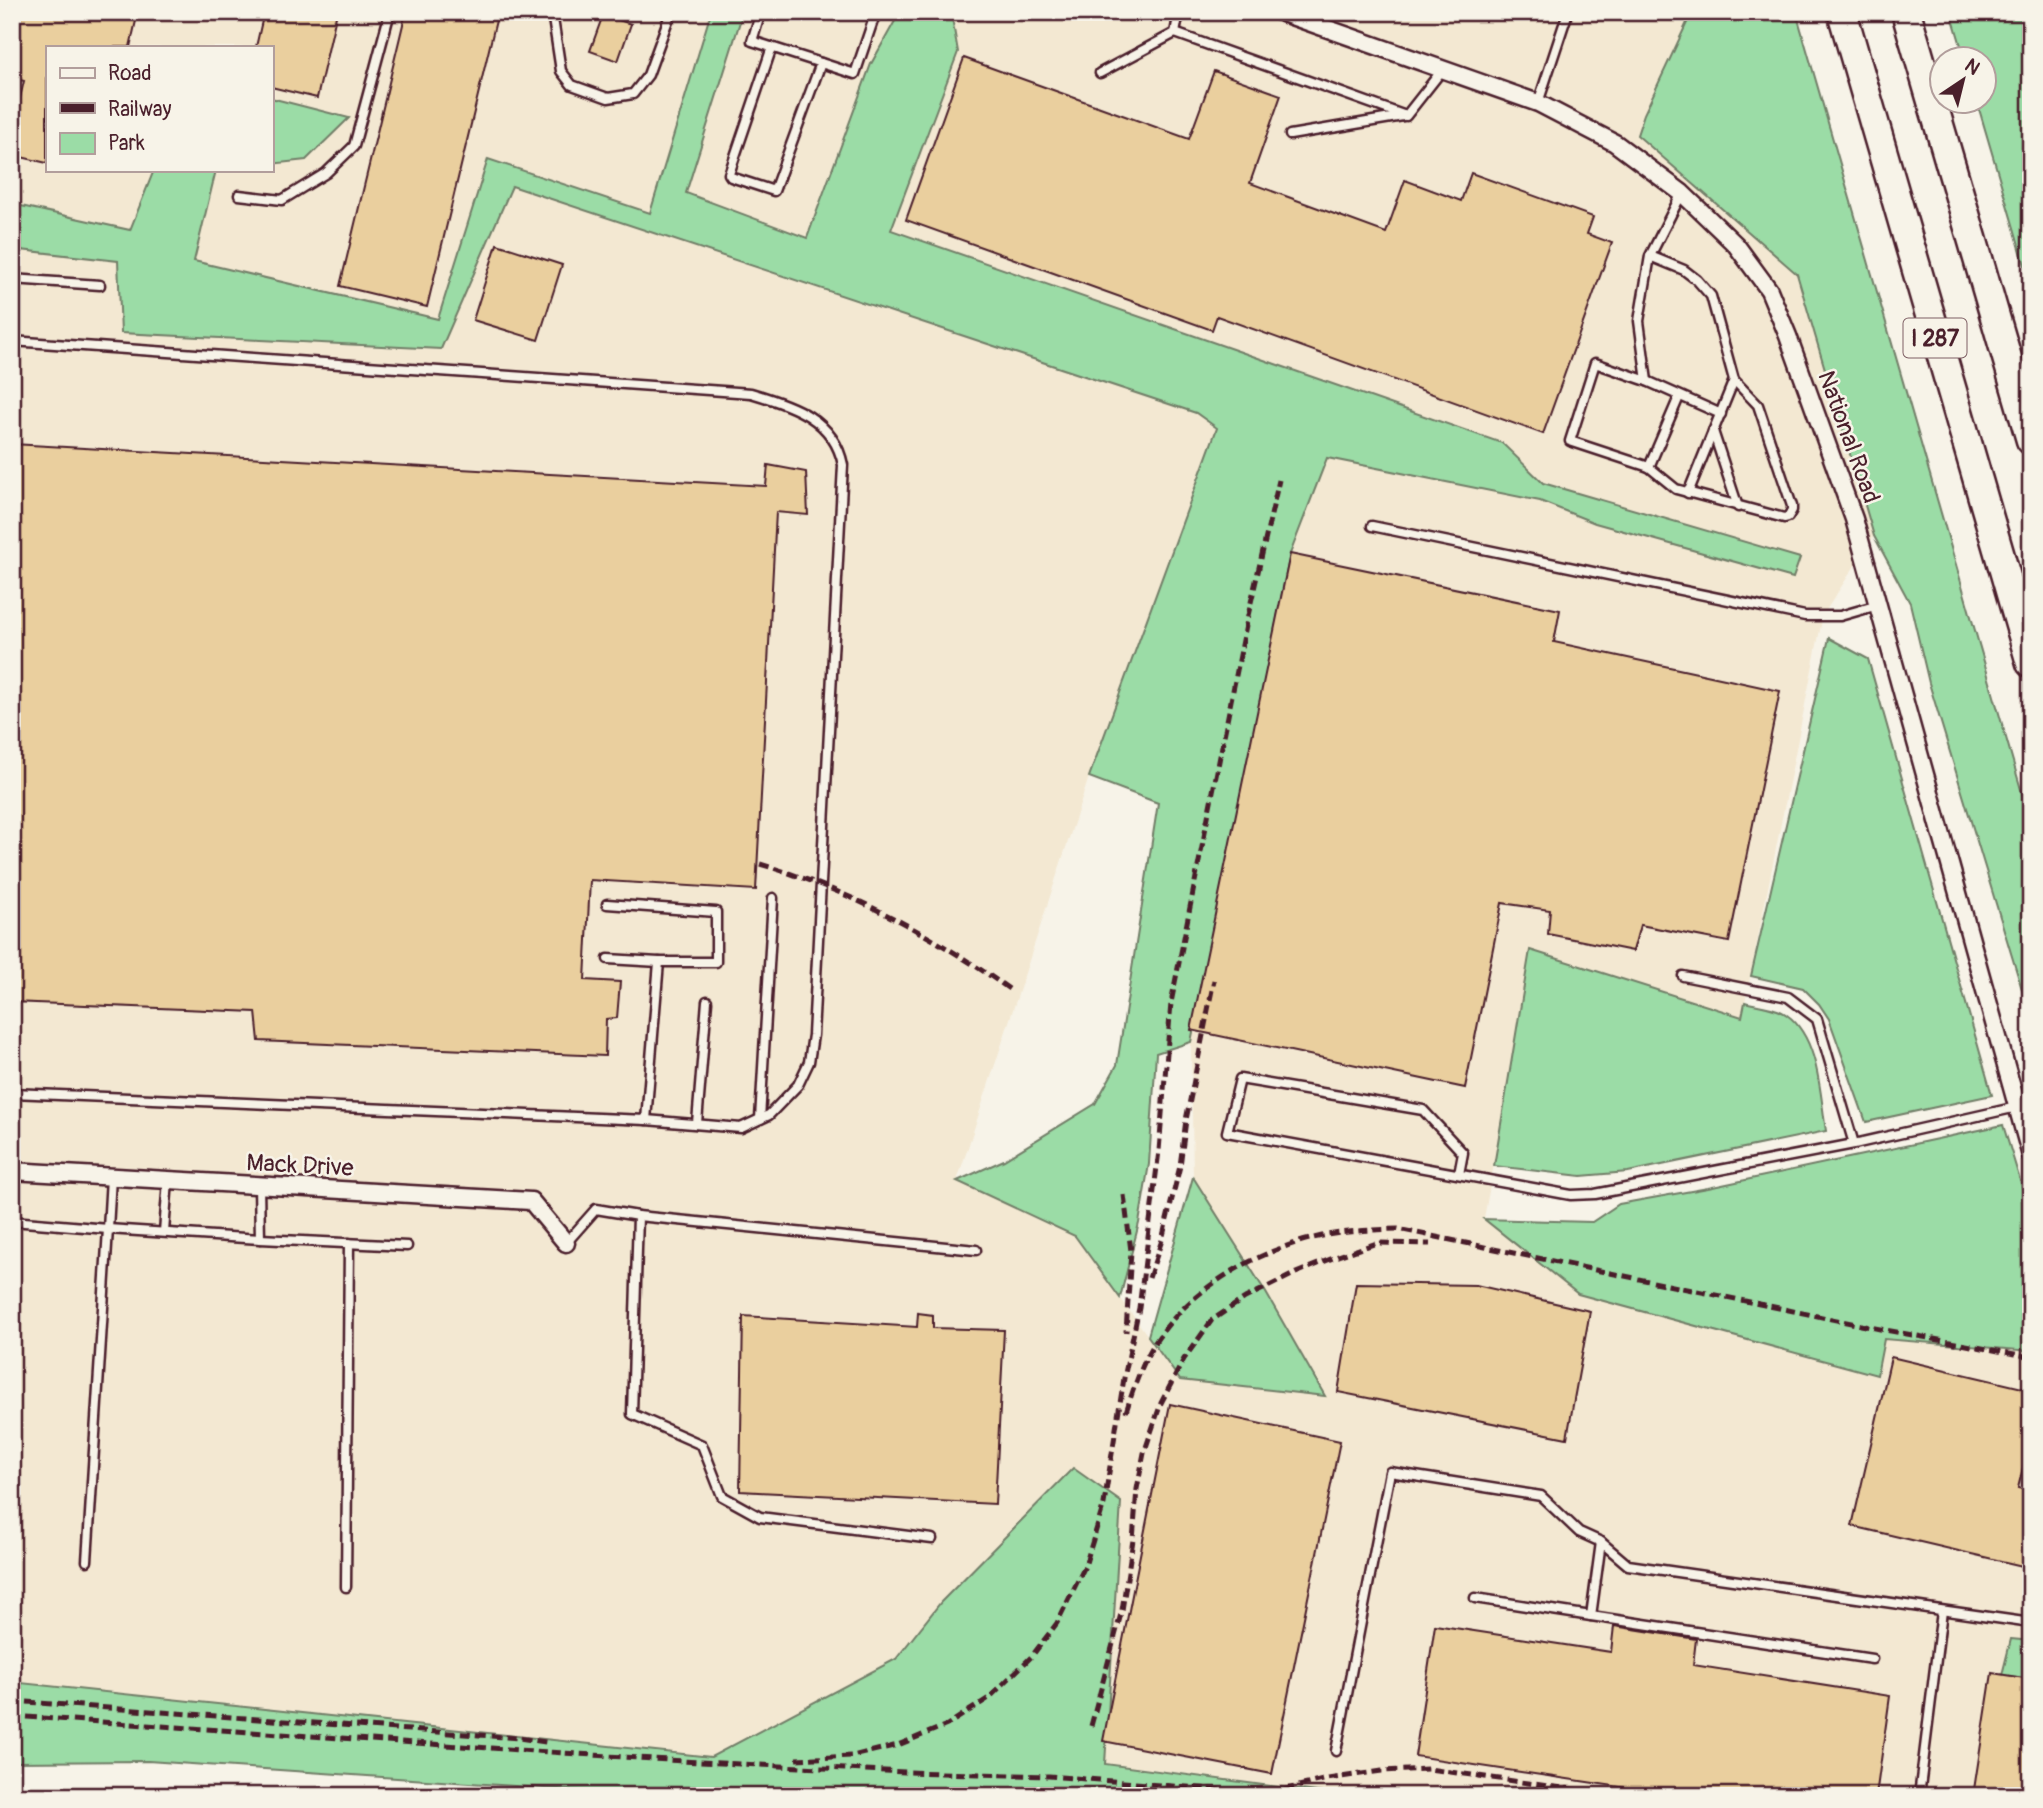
<svg xmlns="http://www.w3.org/2000/svg" width="2043" height="1808" viewBox="0 0 2043 1808" font-family="Pangolin,sans-serif">
  <rect width="100%" height="100%" fill="#f7f3e8"/>
  <filter id="ink" filterUnits="userSpaceOnUse"><feTurbulence type="fractalNoise" baseFrequency=".0143" numOctaves="2"/><feDisplacementMap in="SourceGraphic" scale="14" xChannelSelector="R" yChannelSelector="G"/><feConvolveMatrix kernelMatrix="1 2 1 2 8 2 1 2 1" color-interpolation-filters="sRGB"/></filter>
  <g filter="url(#ink)">
    <g fill="#f3e8d2">
      <path d="M 12,12 L 711,12 L 650,213 L 488,160 L 438,319 L 194,261 L 216,170 L 271,170 L 271,164 L 306,160 L 349,118 L 271,98 L 271,47 L 47,47 L 47,170 L 154,170 L 130,230 L 12,204 Z"/>
      <path d="M 743,12 L 900,12 L 871,64 L 807,239 L 686,193 Z"/>
      <path d="M 951,12 L 1692,12 L 1644,114 L 1637,135 L 1797,274 L 1874,536 L 1823,615 L 1742,1017 L 1530,950 L 1507,1095 L 1484,1218 L 1578,1294 L 1877,1374 L 1884,1339 L 2031,1351 L 2031,1641 L 2011,1639 L 2002,1675 L 2031,1679 L 2031,1796 L 1347,1796 L 1105,1764 L 1121,1502 L 1073,1468 L 941,1602 L 896,1659 L 711,1757 L 12,1682 L 12,249 L 119,261 L 121,333 L 441,349 L 512,186 L 1196,413 L 1217,429 L 1089,777 L 957,1181 L 1075,1236 L 1180,1380 L 1325,1395 L 1265,1291 L 1193,1177 L 1191,1042 L 1290,554 L 1327,458 L 1540,501 L 1595,523 L 1794,578 L 1800,558 L 1543,483 L 1502,443 L 890,230 L 958,52 Z"/>
    </g>
    <g fill="#9bdca6" stroke="#727e68" stroke-width="2">
      <path d="M 711,12 L 743,12 L 686,193 L 807,238 L 871,64 L 900,12 L 951,12 L 958,52 L 891,230 L 1502,443 L 1543,483 L 1800,558 L 1793,578 L 1595,523 L 1540,501 L 1327,458 L 1290,554 L 1191,1042 L 1156,1053 L 1149,1164 L 1139,1223 L 1120,1298 L 1075,1236 L 957,1181 L 1004,1160 L 1095,1104 L 1117,1065 L 1158,803 L 1089,777 L 1217,428 L 1196,413 L 512,186 L 441,349 L 121,333 L 118,261 L 12,249 L 12,204 L 130,230 L 154,170 L 216,170 L 194,261 L 438,319 L 488,159 L 650,213 Z"/>
      <path d="M 1692,12 L 1796,12 L 2031,824 L 2031,1019 L 1929,683 L 1910,603 L 1874,536 L 1797,274 L 1637,135 L 1644,114 Z"/>
      <path d="M 1951,12 L 2023,12 L 2031,22 L 2031,286 L 1977,102 L 1983,102 L 1983,60 L 1965,59 Z"/>
      <path d="M 271,98 L 349,118 L 306,160 L 271,164 Z"/>
      <path d="M 1829,638 L 1868,659 L 1992,1095 L 1866,1122 L 1829,1019 L 1819,1004 L 1803,988 L 1751,976 Z"/>
      <path d="M 1530,950 L 1742,1017 L 1745,1002 C 1758,1006 1777,1007 1787,1015 C 1819,1038 1820,1094 1826,1131 L 1628,1172 L 1581,1176 L 1494,1166 Z"/>
      <path d="M 2003,1125 L 2031,1216 L 2031,1351 L 1884,1339 L 1877,1375 L 1578,1294 L 1484,1219 L 1592,1222 L 1619,1204 L 1708,1188 Z"/>
      <path d="M 1193,1177 L 1265,1291 L 1325,1396 L 1180,1380 L 1148,1336 Z"/>
      <path d="M 1073,1468 L 1121,1502 L 1105,1764 L 1347,1796 L 659,1796 L 148,1761 L 12,1762 L 12,1682 L 711,1757 L 896,1659 L 941,1602 Z"/>
      <path d="M 2011,1639 L 2031,1641 L 2031,1679 L 2002,1675 Z"/>
    </g>
    <g fill="#eacf9e" stroke="#4a1f2b" stroke-width="2">
      <path d="M 12,12 L 138,12 L 130,47 L 47,47 L 47,163 L 12,155 L 12,131 L 24,81 L 12,78 Z"/>
      <path d="M 264,12 L 337,12 L 317,98 L 271,87 L 271,47 L 256,47 Z"/>
      <path d="M 406,12 L 498,12 L 427,307 L 340,286 Z"/>
      <path d="M 603,15 L 631,24 L 618,61 L 590,51 Z"/>
      <path d="M 964,58 L 1189,139 L 1214,71 L 1281,95 L 1250,183 L 1386,233 L 1405,180 L 1461,201 L 1471,173 L 1593,217 L 1587,234 L 1612,243 L 1543,434 L 1217,316 L 1212,330 L 906,220 Z"/>
      <path d="M 497,244 L 562,265 L 538,340 L 473,320 Z"/>
      <path d="M 12,444 L 766,486 L 768,465 L 806,472 L 808,515 L 776,512 L 756,890 L 590,880 L 585,980 L 620,982 L 617,1018 L 606,1019 L 605,1056 L 259,1041 L 256,1012 L 12,1002 Z"/>
      <path d="M 1290,554 L 1560,610 L 1554,642 L 1780,691 L 1729,942 L 1640,925 L 1633,951 L 1548,934 L 1550,910 L 1502,903 L 1465,1088 L 1191,1030 Z"/>
      <path d="M 1356,1283 L 1476,1285 L 1590,1311 L 1567,1438 L 1338,1392 Z"/>
      <path d="M 918,1313 L 933,1315 L 933,1328 L 1004,1330 L 995,1504 L 740,1491 L 743,1316 L 917,1327 Z"/>
      <path d="M 1891,1357 L 2031,1390 L 2031,1435 L 2018,1488 L 2031,1491 L 2031,1568 L 1852,1526 Z"/>
      <path d="M 1170,1404 L 1340,1441 L 1272,1774 L 1103,1741 Z"/>
      <path d="M 1435,1625 L 1611,1652 L 1614,1626 L 1696,1639 L 1693,1665 L 1890,1696 L 1876,1796 L 1680,1796 L 1415,1756 Z"/>
      <path d="M 1992,1673 L 2031,1679 L 2031,1796 L 1973,1796 Z"/>
    </g>
    <g fill="none" stroke-linecap="round" stroke-linejoin="round">
      <g stroke="#4a1f2b" stroke-width="13">
        <g id="lane">
          <path d="M 552,12 L 561,71 L 572,85 L 608,98 L 633,94 L 648,75 L 671,12"/>
          <path d="M 761,12 L 752,41 L 821,63 L 774,191 L 731,177 L 729,174 L 772,47"/>
          <path d="M 1175,33 L 1406,116 L 1443,69"/>
          <path d="M 821,63 L 855,74 L 876,12"/>
          <path d="M 1100,73 L 1175,33 L 1179,12"/>
          <path d="M 1538,103 L 1568,12"/>
          <path d="M 1290,135 L 1403,116"/>
          <path d="M 239,195 L 282,200 L 326,173 L 354,146 L 390,12"/>
          <path d="M 1650,256 L 1639,321 L 1647,381 L 1595,363 L 1570,441 L 1649,467 L 1676,489 L 1784,518 L 1788,517 L 1792,510 L 1792,506 L 1758,405 L 1734,380 L 1711,296 L 1697,280 L 1684,270 L 1650,256 L 1682,193"/>
          <path d="M 12,279 L 100,285"/>
          <path d="M 12,341 L 751,393 C 792,405 834,419 843,465 L 813,1035 L 809,1062 L 798,1085 L 769,1115 L 741,1128 L 646,1120 L 12,1093"/>
          <path d="M 1647,381 L 1721,414"/>
          <path d="M 1713,431 L 1738,507"/>
          <path d="M 1649,467 L 1679,397"/>
          <path d="M 1688,493 L 1734,380"/>
          <path d="M 1372,526 L 1805,616 L 1840,616 L 1878,605"/>
          <path d="M 607,904 L 716,912 L 716,962 L 659,962 L 646,1120"/>
          <path d="M 608,959 L 659,962"/>
          <path d="M 1683,976 L 1788,997 L 1817,1019 L 1854,1144"/>
          <path d="M 760,1119 L 773,898"/>
          <path d="M 697,1123 L 707,1001"/>
          <path d="M 1459,1174 L 1463,1153 L 1423,1110 L 1240,1079 L 1227,1132 L 1571,1195 L 1595,1194 L 1854,1144 L 2017,1107"/>
          <path d="M 638,1216 L 976,1250"/>
          <path d="M 12,1221 L 108,1229 L 111,1177"/>
          <path d="M 164,1232 L 168,1180"/>
          <path d="M 260,1239 L 407,1246"/>
          <path d="M 566,1243 L 596,1209 L 638,1216 L 632,1414 L 702,1445 L 722,1496 L 760,1517 L 932,1539"/>
          <path d="M 87,1561 L 108,1229 L 260,1239 L 259,1185"/>
          <path d="M 346,1587 L 349,1243"/>
          <path d="M 1475,1598 L 1591,1616 L 1601,1542"/>
          <path d="M 1591,1616 L 1872,1659"/>
          <path d="M 1336,1751 L 1390,1472 L 1541,1496 L 1579,1532 L 1601,1542 L 1628,1565 L 2031,1623"/>
          <path d="M 1919,1796 L 1942,1611"/>
        </g>
      </g>
      <g stroke="#4a1f2b" stroke-width="21">
        <g id="street">
          <path d="M 1280,12 L 1538,103 L 1615,143 L 1682,193 L 1736,245 L 1769,290 L 1788,336 L 1854,519 L 2031,1156"/>
          <path d="M 12,1171 L 531,1201 L 566,1243"/>
        </g>
      </g>
      <g stroke="#4a1f2b" stroke-width="33">
        <g id="highway">
          <path d="M 1842,12 L 2031,663"/>
          <path d="M 1906,12 L 2031,440"/>
        </g>
      </g>
      <use href="#lane" stroke="#f7f3e8" stroke-width="8"/>
      <use href="#street" stroke="#f7f3e8" stroke-width="16"/>
      <use href="#highway" stroke="#f7f3e8" stroke-width="28"/>
      <g stroke="#4a1f2b" stroke-width="5" stroke-dasharray="10 5" stroke-linecap="butt">
        <path d="M 760,864 C 847,889 935,936 1009,989"/>
        <path d="M 1124,1195 L 1131,1251 L 1126,1332"/>
        <path d="M 1149,1278 L 1162,1240 L 1180,1166 L 1186,1120 L 1214,980"/>
        <path d="M 1126,1412 C 1135,1384 1145,1353 1164,1330 C 1200,1283 1261,1250 1318,1237 C 1344,1231 1371,1230 1398,1229 L 1880,1329 L 2031,1357"/>
        <path d="M 12,1701 L 519,1738 L 546,1742"/>
        <path d="M 12,1716 L 698,1762 L 906,1772 L 1049,1776 L 1235,1791 L 1275,1792 L 1327,1779 L 1382,1771 L 1429,1769 L 1619,1796"/>
        <path d="M 1091,1726 L 1122,1610 L 1133,1540 L 1137,1489 L 1144,1453 L 1161,1403 L 1184,1359 L 1212,1320 L 1245,1298 L 1296,1273 L 1338,1256 L 1377,1243 L 1430,1244"/>
        <path d="M 796,1759 L 852,1756 L 898,1745 L 947,1725 L 989,1698 L 1032,1656 L 1057,1623 L 1085,1566 L 1104,1504 L 1124,1378 L 1139,1308 L 1159,1151 L 1171,1003 L 1247,620 L 1279,480"/>
        <path d="M 12,1794 L 48,1796"/>
      </g>
    </g>
  </g>
  <g text-anchor="middle" stroke-width="5" stroke-linejoin="round" paint-order="stroke">
    <rect fill="#f7f3e8" stroke="#7e5f64" stroke-width="2" x="1903.5" y="318.5" width="63" height="39" rx="5"/>
    <g font-size="23" font-weight="bold" fill="#4a1f2b">
      <text x="1935" y="346">I 287</text>
    </g>
    <g font-size="24" fill="#4a1f2b" stroke="#f7f3e8">
      <text transform="translate(1849 437) rotate(70)" y="8">National Road</text>
      <text transform="translate(300 1165) rotate(3)" y="8">Mack Drive</text>
    </g>
  </g>
  <rect width="2043" height="1808" fill="none" stroke="#f7f3e8" stroke-width="42"/>
  <rect x="21" y="21" width="2001" height="1766" fill="none" stroke="#4a1f2b" stroke-width="2.5" filter="url(#ink)"/>
  <rect x="46" y="46" width="228" height="126" fill="#f7f3e8" stroke="#b29e9c" stroke-width="2"/>
  <rect x="60" y="68" width="35" height="10" fill="#f7f3e8" stroke="#b29e9c" stroke-width="2"/>
  <text x="108" y="80" font-size="21" fill="#4a1f2b">Road</text>
  <rect x="60" y="103" width="35" height="10" fill="#4a1f2b" stroke="#b29e9c" stroke-width="2"/>
  <text x="108" y="116" font-size="21" fill="#4a1f2b">Railway</text>
  <rect x="60" y="133" width="35" height="21" fill="#9bdca6" stroke="#b29e9c" stroke-width="2"/>
  <text x="108" y="150" font-size="21" fill="#4a1f2b">Park</text>
  <g transform="translate(1963 80) rotate(35)"><circle r="33" fill="#f7f3e8" stroke="#b29e9c" stroke-width="2"/>
  <path d="M0-5L12 26L0 18L-12 26Z" fill="#4a1f2b"/>
  <text y="-10" font-size="19" font-weight="bold" text-anchor="middle" fill="#4a1f2b">N</text>
  </g>
</svg>
